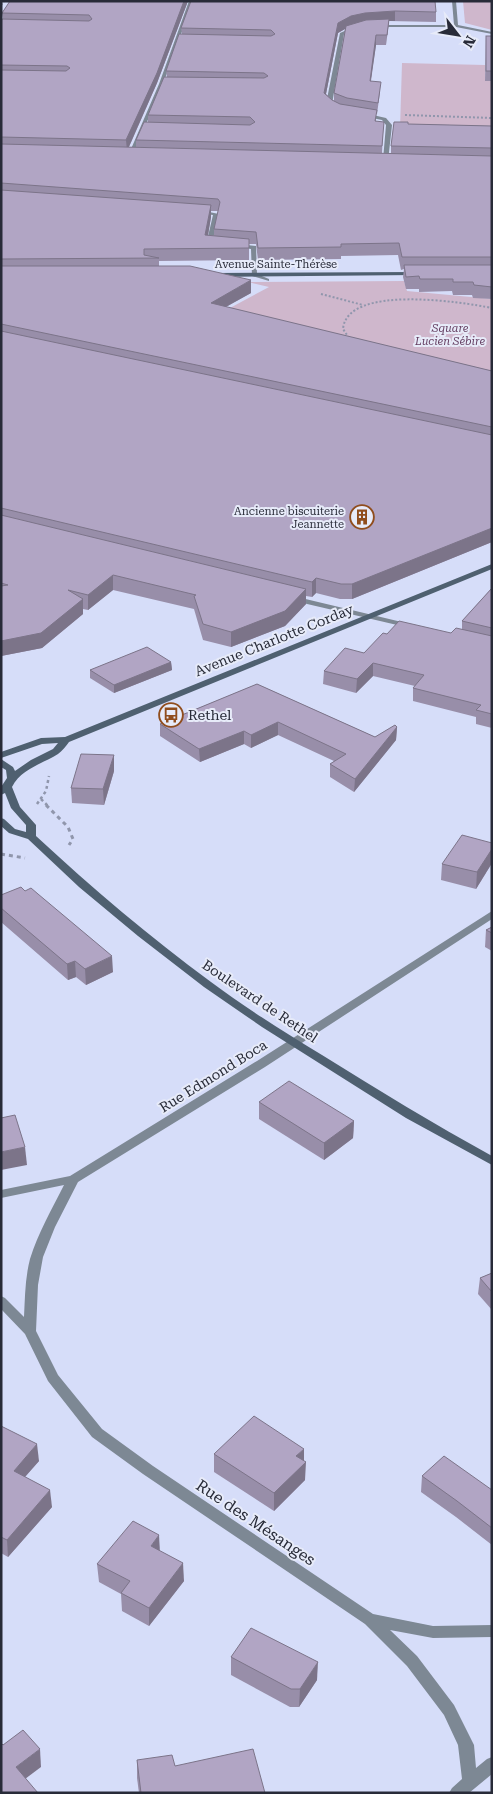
<svg xmlns="http://www.w3.org/2000/svg" width="493" height="1794" viewBox="0 0 493 1794" font-family="'Roboto Serif',serif">
  <rect width="100%" height="100%" fill="#d6ddf9"/>
  <g fill="#cfb7cc">
    <path d="M 463,1 L 492,1 L 492,30 L 465,23 Z"/>
    <path d="M 402,63 L 485,65 L 485,81 L 492,81 L 492,128 L 400,129 Z"/>
    <path d="M 404,281 L 407,291 L 492,299 L 492,385 L 215,316 L 269,287 L 248,282 Z"/>
  </g>
  <g fill="none" stroke-linecap="round" stroke-linejoin="round">
    <g stroke="#9096ac" stroke-width="2" stroke-dasharray="2 2" stroke-linecap="butt">
      <path d="M 1,5 L 4,1"/>
      <path d="M 405,115 L 492,118"/>
      <path d="M 321,294 L 363,305"/>
      <path d="M 349,338 L 343,329 C 347,284 462,302 492,308"/>
    </g>
    <g stroke="#9096ac" stroke-width="2.5" stroke-dasharray="3 3" stroke-linecap="butt">
      <path d="M 41,799 L 48,806"/>
      <path d="M 37,804 L 46,791 L 49,776"/>
    </g>
    <g stroke="#9096ac" stroke-width="3" stroke-dasharray="4 4" stroke-linecap="butt">
      <path d="M 46,805 L 68,827 L 73,839 L 69,845"/>
      <path d="M 1,854 L 25,858"/>
    </g>
    <g fill="#7d8894" fill-rule="evenodd">
      <path d="M 199,210 L 219,214 L 212,243 L 215,244 L 215,246 L 209,247 L 206,245 L 213,215 L 197,213 L 197,211 Z"/>
      <path d="M 237,244 L 256,246 L 257,274 L 269,279 L 269,281 L 252,276 L 251,249 L 235,247 L 235,245 Z"/>
    </g>
    <g fill="#7d8894" fill-rule="evenodd">
      <path d="M 189,1 L 193,1 L 163,84 L 133,155 L 128,156 L 159,84 Z"/>
      <path d="M 452,1 L 456,1 L 458,25 L 492,32 L 492,34 L 456,27 L 375,27 L 373,26 L 375,25 L 454,25 Z"/>
      <path d="M 356,26 L 360,27 L 344,34 L 332,104 L 338,109 L 333,110 L 326,104 L 340,33 Z"/>
      <path d="M 364,113 L 386,118 L 392,125 L 388,161 L 383,160 L 386,125 L 382,120 L 362,116 Z"/>
      <path d="M 290,596 L 293,596 L 410,624 L 414,626 L 410,628 L 290,600 Z"/>
      <path d="M 492,911 L 492,919 L 265,1067 L 78,1182 L 55,1227 L 43,1257 L 38,1285 L 36,1331 L 58,1375 L 102,1429 L 153,1466 L 373,1614 L 433,1626 L 492,1625 L 492,1637 L 433,1638 L 390,1630 L 417,1656 L 454,1705 L 474,1745 L 476,1768 L 487,1759 L 492,1757 L 492,1774 L 469,1793 L 449,1793 L 452,1788 L 462,1779 L 458,1745 L 444,1715 L 407,1666 L 365,1624 L 143,1474 L 92,1437 L 48,1381 L 25,1334 L 1,1309 L 1,1296 L 5,1298 L 24,1317 C 25,1298 25,1278 30,1259 C 38,1233 52,1209 64,1185 L 1,1198 L 1,1190 L 70,1176 L 257,1061 Z"/>
    </g>
    <g fill="#4f6070" fill-rule="evenodd">
      <path d="M 415,272 L 418,274 L 417,275 L 215,277 L 212,275 L 215,273 Z"/>
      <path d="M 492,564 L 492,569 L 69,742 C 66,746 62,751 58,754 C 42,764 21,769 12,787 L 20,807 L 36,825 L 36,836 C 92,888 150,937 211,982 C 246,1008 284,1032 322,1055 C 378,1090 434,1124 492,1156 L 492,1165 L 406,1118 L 262,1027 L 204,987 L 138,936 L 79,887 L 28,839 L 9,833 L 1,826 L 1,818 L 4,819 L 15,829 L 26,832 L 26,825 L 11,808 L 5,793 L 1,795 L 1,787 L 7,778 L 6,770 L 1,767 L 1,759 L 13,767 L 15,771 L 31,760 L 53,749 L 58,743 L 42,744 L 1,758 L 1,752 L 41,738 L 65,737 Z"/>
    </g>
  </g>
  <g fill="#988ea9" fill-rule="evenodd">
    <path d="M 10,1 L 188,1 L 157,83 L 129,147 L 136,147 L 136,140 L 148,122 L 148,115 L 167,77 L 166,71 L 182,34 L 181,28 L 191,1 L 436,12 L 436,22 L 389,21 L 386,45 L 376,45 L 371,81 L 380,92 L 377,114 L 376,114 L 376,121 L 383,132 L 382,153 L 391,153 L 391,146 L 408,124 L 492,126 L 492,299 L 473,298 L 472,295 L 453,295 L 452,291 L 419,292 L 419,289 L 406,289 L 403,277 L 404,269 L 401,270 L 398,255 L 341,256 L 341,259 L 258,260 L 256,244 L 249,244 L 249,260 L 159,261 L 159,266 L 251,293 L 226,307 L 492,371 L 492,542 L 352,599 L 340,599 L 316,593 L 312,597 L 306,596 L 306,604 L 285,626 L 231,647 L 203,640 L 194,609 L 113,590 L 88,610 L 83,609 L 83,614 L 42,648 L 1,656 L 1,19 L 3,19 L 2,13 ZM 345,29 L 334,93 L 334,101 L 326,94 L 338,33 ZM 211,211 L 218,211 L 214,229 L 214,236 L 208,235 L 211,217 Z"/>
    <path d="M 486,36 L 492,36 L 492,81 L 485,81 Z"/>
    <path d="M 492,588 L 492,728 L 476,724 L 476,717 L 413,701 L 413,688 L 415,686 L 373,676 L 356,693 L 323,684 L 324,671 L 364,653 L 387,634 L 451,633 L 462,629 L 462,621 Z"/>
    <path d="M 171,662 L 172,670 L 114,693 L 90,678 L 90,670 Z"/>
    <path d="M 257,684 L 375,737 L 397,727 L 396,740 L 354,792 L 330,777 L 330,764 L 334,761 L 278,735 L 251,748 L 244,744 L 200,762 L 160,736 L 160,724 Z"/>
    <path d="M 114,755 L 114,771 L 104,805 L 72,803 L 71,788 Z"/>
    <path d="M 492,843 L 492,863 L 476,889 L 441,880 L 442,864 Z"/>
    <path d="M 1,895 L 113,972 L 86,985 L 76,977 L 68,980 L 1,922 Z"/>
    <path d="M 492,927 L 492,951 L 485,947 L 486,930 Z"/>
    <path d="M 259,1102 L 354,1121 L 353,1138 L 324,1160 L 259,1119 Z"/>
    <path d="M 492,1273 L 492,1310 L 478,1294 L 480,1278 Z"/>
    <path d="M 1,1426 L 39,1461 L 25,1477 L 52,1507 L 8,1557 L 1,1553 Z"/>
    <path d="M 214,1454 L 304,1461 L 305,1480 L 274,1511 L 214,1472 Z"/>
    <path d="M 422,1476 L 492,1490 L 492,1545 L 456,1517 L 421,1492 Z"/>
    <path d="M 160,1551 L 184,1581 L 149,1626 L 122,1611 L 121,1594 L 99,1582 L 97,1564 Z"/>
    <path d="M 231,1657 L 317,1680 L 299,1707 L 290,1707 L 231,1675 Z"/>
    <path d="M 137,1760 L 175,1766 L 265,1793 L 139,1793 L 137,1778 Z"/>
  </g>
  <g fill="#7c7489">
    <path d="M 184,1 L 188,1 L 157,83 L 127,151 L 126,140 Z"/>
    <path d="M 395,11 L 395,21 L 389,21 L 386,45 L 387,35 L 350,26 L 338,33 L 324,104 L 324,93 L 338,23 L 351,16 L 365,13 Z"/>
    <path d="M 376,35 L 376,45 L 369,92 L 370,81 Z"/>
    <path d="M 211,205 L 211,217 L 206,247 L 205,235 Z"/>
    <path d="M 251,280 L 251,293 L 211,315 L 211,303 Z"/>
    <path d="M 492,528 L 492,542 L 352,599 L 352,584 Z"/>
    <path d="M 113,575 L 113,590 L 88,610 L 88,595 Z"/>
    <path d="M 316,578 L 316,593 L 312,597 L 312,582 Z"/>
    <path d="M 306,589 L 306,604 L 285,626 L 231,647 L 231,632 Z"/>
    <path d="M 83,599 L 83,614 L 42,648 L 1,656 L 1,641 Z"/>
    <path d="M 171,662 L 172,670 L 114,693 L 114,685 Z"/>
    <path d="M 373,663 L 373,676 L 356,693 L 357,679 Z"/>
    <path d="M 278,722 L 278,735 L 251,748 L 251,735 Z"/>
    <path d="M 397,727 L 396,740 L 354,792 L 355,779 Z"/>
    <path d="M 244,731 L 244,744 L 200,762 L 199,749 Z"/>
    <path d="M 114,755 L 114,771 L 104,805 L 103,789 Z"/>
    <path d="M 492,849 L 492,863 L 476,889 L 477,872 Z"/>
    <path d="M 112,956 L 113,972 L 86,985 L 85,969 Z"/>
    <path d="M 75,961 L 76,977 L 68,980 L 67,964 Z"/>
    <path d="M 354,1121 L 353,1138 L 324,1160 L 324,1143 Z"/>
    <path d="M 25,1147 L 27,1165 L 1,1170 L 1,1152 Z"/>
    <path d="M 37,1444 L 39,1461 L 15,1488 L 14,1471 Z"/>
    <path d="M 304,1449 L 304,1464 L 306,1462 L 305,1480 L 274,1511 L 274,1493 L 296,1456 Z"/>
    <path d="M 50,1490 L 52,1507 L 8,1557 L 7,1540 Z"/>
    <path d="M 159,1535 L 160,1553 L 151,1546 Z"/>
    <path d="M 183,1563 L 184,1581 L 149,1626 L 149,1608 Z"/>
    <path d="M 318,1662 L 317,1680 L 299,1707 L 300,1689 Z"/>
    <path d="M 40,1749 L 41,1767 L 17,1785 L 16,1767 Z"/>
  </g>
  <g fill="#b1a5c4" stroke="#7c7489">
    <path d="M 10,1 L 184,1 L 157,73 L 126,140 L 1,137 L 1,70 L 66,71 L 70,68 L 67,66 L 1,65 L 1,19 L 89,21 L 92,19 L 89,15 L 2,13 Z"/>
    <path d="M 191,1 L 435,1 L 436,12 L 395,11 L 365,13 L 351,16 L 338,23 L 324,93 L 332,100 L 340,104 L 377,110 L 375,121 L 384,122 L 382,146 L 136,140 L 144,122 L 250,125 L 255,122 L 250,117 L 148,115 L 164,77 L 264,78 L 268,76 L 264,73 L 166,71 L 179,34 L 271,36 L 275,34 L 271,30 L 181,28 Z"/>
    <path d="M 389,19 L 387,35 L 376,35 L 370,81 L 381,82 L 378,103 L 347,98 L 334,93 L 346,26 L 366,20 Z"/>
    <rect x="486" y="36" width="6" height="35"/>
    <path d="M 394,122 L 408,122 L 408,124 L 492,126 L 492,148 L 391,146 Z"/>
    <path d="M 1,144 L 492,156 L 492,257 L 402,257 L 399,243 L 341,244 L 341,247 L 258,248 L 256,232 L 214,229 L 220,202 L 218,199 L 1,183 Z"/>
    <path d="M 1,190 L 211,205 L 205,235 L 249,239 L 249,248 L 144,249 L 144,255 L 159,258 L 1,259 Z"/>
    <path d="M 404,265 L 492,265 L 492,287 L 474,285 L 473,282 L 453,282 L 453,279 L 420,279 L 419,276 L 406,277 Z"/>
    <path d="M 1,266 L 190,266 L 251,280 L 211,303 L 492,371 L 492,427 L 1,324 Z"/>
    <path d="M 1,331 L 492,435 L 492,528 L 352,584 L 341,584 L 316,578 L 312,582 L 1,508 Z"/>
    <path d="M 1,515 L 306,589 L 285,611 L 231,632 L 203,624 L 194,596 L 196,595 L 113,575 L 88,595 L 68,590 L 83,599 L 41,633 L 1,641 L 1,586 L 8,585 L 1,583 Z"/>
    <path d="M 492,588 L 492,628 L 462,621 Z"/>
    <path d="M 399,621 L 451,633 L 456,628 L 492,636 L 492,714 L 476,710 L 481,705 L 413,688 L 424,675 L 373,663 L 357,679 L 324,671 L 345,648 L 364,653 L 383,633 L 387,634 Z"/>
    <path d="M 147,647 L 171,662 L 114,685 L 90,670 Z"/>
    <path d="M 257,684 L 375,737 L 395,725 L 397,727 L 355,779 L 330,764 L 346,754 L 278,722 L 251,735 L 244,731 L 199,749 L 160,724 Z"/>
    <path d="M 81,754 L 114,755 L 103,789 L 71,788 Z"/>
    <path d="M 462,835 L 492,843 L 492,849 L 477,872 L 442,864 Z"/>
    <path d="M 21,887 L 25,891 L 31,888 L 38,894 L 112,956 L 85,969 L 75,961 L 67,964 L 1,908 L 1,895 Z"/>
    <path d="M 492,927 L 492,933 L 486,930 Z"/>
    <path d="M 289,1081 L 354,1121 L 324,1143 L 259,1102 Z"/>
    <path d="M 15,1115 L 25,1147 L 1,1152 L 1,1118 Z"/>
    <path d="M 492,1273 L 492,1292 L 480,1278 Z"/>
    <path d="M 254,1416 L 304,1449 L 296,1456 L 306,1462 L 274,1493 L 214,1454 Z"/>
    <path d="M 1,1426 L 37,1444 L 14,1471 L 50,1490 L 7,1540 L 1,1537 Z"/>
    <path d="M 444,1456 L 492,1490 L 492,1528 L 457,1501 L 422,1476 Z"/>
    <path d="M 133,1521 L 159,1535 L 151,1546 L 183,1563 L 149,1608 L 121,1593 L 130,1581 L 97,1564 Z"/>
    <path d="M 251,1628 L 318,1662 L 300,1689 L 291,1689 L 231,1657 Z"/>
    <path d="M 23,1730 L 40,1749 L 16,1767 L 38,1793 L 1,1793 L 1,1743 L 3,1745 Z"/>
    <path d="M 253,1749 L 265,1793 L 141,1793 L 137,1760 L 172,1755 L 175,1766 Z"/>
  </g>
  <defs>
    <g id="building-ring" transform="scale(1.25)"><circle r="9.5" fill="#e7ebf9" stroke="#904d1d" stroke-width="1.5"/><path d="M-4-6H4V6H1V3H-1V6H-4ZM-2.5-4.3h1.7v1.8h-1.7ZM.8-4.3h1.7v1.8H.8ZM-2.5-1h1.7V.8h-1.7ZM.8-1h1.7V.8H.8Z" fill="#904d1d"/></g>
    <g id="bus-ring" transform="scale(1.25)"><circle r="9.5" fill="#e7ebf9" stroke="#904d1d" stroke-width="1.5"/><path d="M-5-6H5V4H4V6H2V4H-2V6H-4V4H-5ZM-3.5-4V0h7V-4ZM-3.5 1.2v1.5H-2V1.2ZM2 1.2v1.5H3.5V1.2Z" fill="#904d1d"/></g>
  </defs>
  <g fill-rule="evenodd">
    <use href="#building-ring" x="362" y="517"/>
    <use href="#bus-ring" x="171" y="715"/>
  </g>
  <g text-anchor="middle" stroke-width="4" stroke-linejoin="round" paint-order="stroke">
    <g font-size="11" fill="#282b38" stroke="#e7ebf9">
      <text x="276" y="268">Avenue Sainte-Thérèse</text>
    </g>
    <g font-size="11" font-style="italic" fill="#664063" stroke="#e7ebf9">
      <text x="450" y="332">Square<tspan x="450" dy="13">Lucien Sébire</tspan></text>
    </g>
    <g font-size="11" fill="#282b38" stroke="#e7ebf9" text-anchor="end">
      <text x="344" y="515">Ancienne biscuiterie<tspan x="344" dy="13">Jeannette</tspan></text>
    </g>
    <g font-size="14" fill="#282b38" stroke="#e7ebf9">
      <text transform="translate(274 640) rotate(-22)" y="5">Avenue Charlotte Corday</text>
      <text transform="translate(260 1001) rotate(34)" y="5">Boulevard de Rethel</text>
      <text transform="translate(213 1076) rotate(-32)" y="5">Rue Edmond Boca</text>
    </g>
    <g font-size="14" fill="#282b38" stroke="#e7ebf9" text-anchor="start">
      <text x="188" y="720">Rethel</text>
    </g>
    <g font-size="16" fill="#282b38" stroke="#e7ebf9">
      <text transform="translate(256 1522) rotate(34)" y="6">Rue des Mésanges</text>
    </g>
  </g>
  <rect width="493" height="1794" fill="none" stroke="#282b38" stroke-width="5"/>
  <g transform="translate(458 35) rotate(121)" stroke="#e7ebf9" stroke-width="4" paint-order="stroke">
  <path d="M0-4L9 19L0 12L-9 19Z" fill="#282b38"/>
  <text y="-8" font-size="14" font-weight="bold" text-anchor="middle" fill="#282b38">N</text>
  </g>
</svg>
